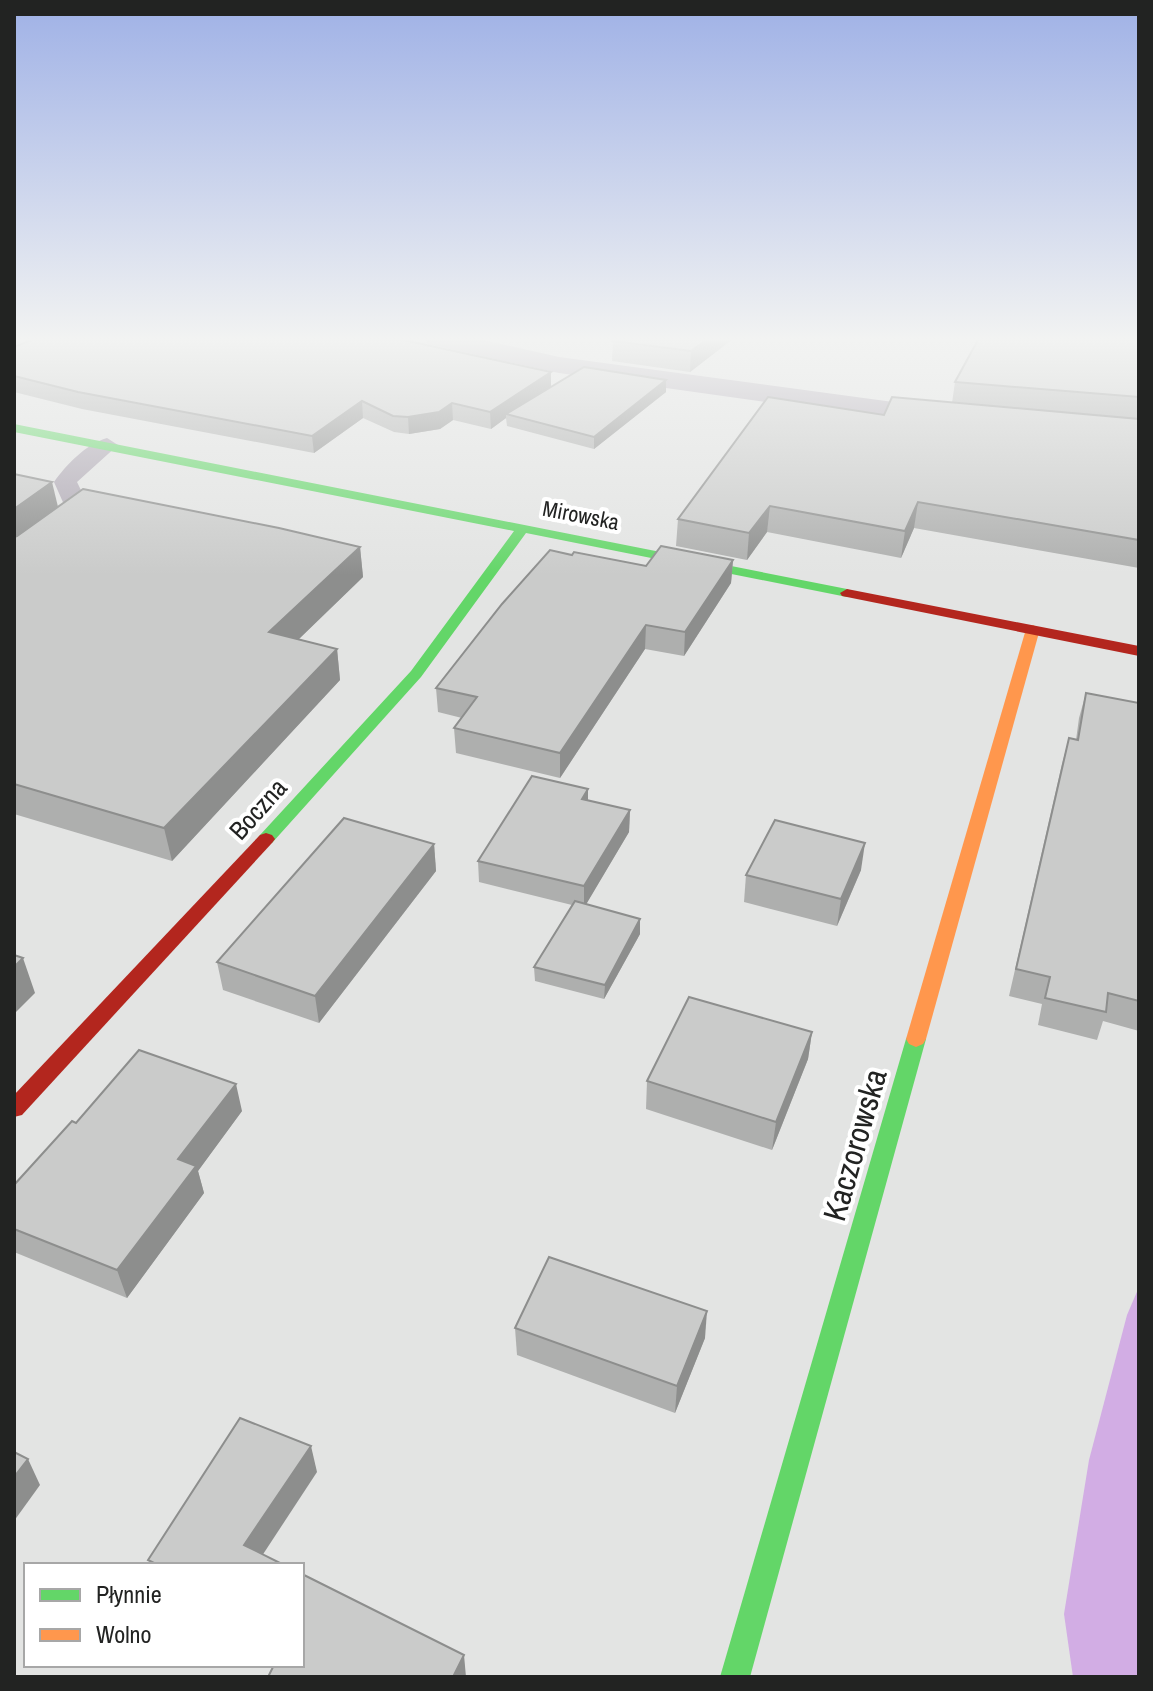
<svg xmlns="http://www.w3.org/2000/svg" width="1153" height="1691" viewBox="0 0 1153 1691" font-family="'Archivo Narrow',sans-serif">
  <rect width="100%" height="100%" fill="#e3e4e3"/>
  <path fill="#d2ade4" d="M 1139,1287 L 1139,1677 L 1073,1677 L 1064,1614 L 1089,1460 L 1127,1315 Z"/>
  <g fill="none" stroke-linecap="round" stroke-linejoin="round">
    <path fill="#ada6b2" fill-rule="evenodd" d="M 107,438 L 118,445 L 77,482 L 91,511 L 87,516 L 23,563 L 14,565 L 14,547 L 66,509 L 54,482 C 66,465 86,444 107,438 Z"/>
    <path fill="#ada6b2" fill-rule="evenodd" d="M 424,338 L 474,338 L 559,357 L 945,409 L 955,412 L 960,418 L 955,424 L 945,427 L 559,373 L 428,344 Z"/>
    <g fill="#63d668" fill-rule="evenodd">
      <path d="M 14,424 L 847,589 L 854,593 L 847,597 L 526,533 L 421,677 L 272,843 L 260,843 L 257,839 L 260,835 L 411,671 L 514,531 L 14,432 Z"/>
      <path d="M 916,1031 L 923,1034 L 926,1039 L 750,1677 L 720,1677 L 906,1039 L 909,1034 Z"/>
    </g>
    <path fill="#ff974d" fill-rule="evenodd" d="M 1033,625 L 1040,629 L 926,1039 L 923,1044 L 916,1047 L 909,1044 L 906,1039 L 1026,629 Z"/>
    <g fill="#b3261e" fill-rule="evenodd">
      <path d="M 847,589 L 1139,646 L 1139,656 L 842,596 L 840,593 Z"/>
      <path d="M 266,833 L 272,835 L 275,839 L 272,843 L 22,1115 L 14,1117 L 14,1095 L 260,835 Z"/>
    </g>
  </g>
  <g fill="#aeafae">
    <path d="M 617,338 L 734,338 L 690,372 L 612,361 L 613,341 Z"/>
    <path d="M 1139,338 L 1139,568 L 914,528 L 901,558 L 767,532 L 747,560 L 676,546 L 678,519 L 884,415 L 952,403 L 955,382 Z"/>
    <path d="M 413,343 L 551,388 L 666,380 L 666,392 L 594,449 L 507,426 L 506,418 L 491,429 L 453,420 L 440,429 L 409,434 L 394,432 L 363,418 L 314,453 L 82,409 L 14,392 L 14,347 Z"/>
    <path d="M 14,474 L 58,507 L 360,547 L 363,577 L 299,639 L 337,649 L 340,680 L 172,861 L 14,814 Z"/>
    <path d="M 572,555 L 646,566 L 733,560 L 731,583 L 684,656 L 645,649 L 560,778 L 456,753 L 454,728 L 462,718 L 438,712 L 436,688 Z"/>
    <path d="M 1086,693 L 1139,703 L 1139,1031 L 1103,1021 L 1097,1040 L 1038,1025 L 1042,1004 L 1009,996 L 1062,764 L 1069,738 L 1076,740 L 1079,718 Z"/>
    <path d="M 588,801 L 630,810 L 629,832 L 586,904 L 640,934 L 604,999 L 535,981 L 534,967 L 572,905 L 479,882 L 478,861 Z"/>
    <path d="M 434,844 L 436,871 L 319,1023 L 223,990 L 217,962 Z"/>
    <path d="M 861,870 L 837,926 L 744,902 L 746,875 Z"/>
    <path d="M 812,1032 L 808,1059 L 772,1150 L 646,1109 L 647,1081 Z"/>
    <path d="M 242,1111 L 198,1171 L 204,1193 L 127,1298 L 14,1252 L 14,1185 L 76,1123 Z"/>
    <path d="M 515,1328 L 705,1338 L 675,1413 L 517,1355 Z"/>
  </g>
  <g fill="#8d8e8d">
    <path d="M 393,338 L 413,338 L 413,343 Z"/>
    <path d="M 709,338 L 734,338 L 690,372 L 691,351 Z"/>
    <path d="M 551,372 L 551,388 L 506,414 L 506,418 L 491,429 L 490,412 Z"/>
    <path d="M 666,380 L 666,392 L 594,449 L 594,437 Z"/>
    <path d="M 362,401 L 363,418 L 314,453 L 312,436 Z"/>
    <path d="M 452,403 L 453,420 L 440,429 L 409,434 L 408,417 Z"/>
    <path d="M 52,482 L 59,511 L 14,543 L 14,509 Z"/>
    <path d="M 918,502 L 914,528 L 901,558 L 905,531 Z"/>
    <path d="M 770,506 L 767,532 L 747,560 L 749,533 Z"/>
    <path d="M 360,547 L 363,577 L 274,663 L 269,632 Z"/>
    <path d="M 733,560 L 731,583 L 684,656 L 685,632 Z"/>
    <path d="M 646,625 L 645,649 L 560,778 L 560,753 Z"/>
    <path d="M 337,649 L 340,680 L 172,861 L 164,828 Z"/>
    <path d="M 588,789 L 588,810 L 582,799 Z"/>
    <path d="M 630,810 L 629,832 L 584,908 L 584,886 Z"/>
    <path d="M 865,843 L 861,870 L 837,926 L 841,899 Z"/>
    <path d="M 434,844 L 436,871 L 319,1023 L 315,996 Z"/>
    <path d="M 640,919 L 640,934 L 604,999 L 605,985 Z"/>
    <path d="M 23,958 L 35,993 L 14,1014 L 14,967 Z"/>
    <path d="M 812,1032 L 808,1059 L 772,1150 L 776,1122 Z"/>
    <path d="M 236,1084 L 242,1111 L 198,1171 L 204,1193 L 127,1298 L 117,1270 L 178,1159 Z"/>
    <path d="M 707,1311 L 705,1338 L 675,1413 L 677,1386 Z"/>
    <path d="M 311,1446 L 317,1472 L 256,1565 L 244,1545 Z"/>
    <path d="M 28,1459 L 40,1485 L 14,1521 L 14,1477 Z"/>
    <path d="M 464,1655 L 466,1677 L 453,1677 Z"/>
  </g>
  <g fill="#cacbca" stroke="#8d8e8d" stroke-width="2">
    <path d="M 36,338 L 394,338 L 551,372 L 490,412 L 452,403 L 439,412 L 408,417 L 393,416 L 362,401 L 312,436 L 78,392 L 14,376 L 14,347 Z"/>
    <path d="M 617,338 L 709,338 L 691,351 L 613,341 Z"/>
    <path d="M 979,338 L 1139,338 L 1139,397 L 955,382 Z"/>
    <path d="M 584,367 L 666,380 L 594,437 L 506,414 Z"/>
    <path d="M 768,397 L 884,415 L 892,397 L 1139,419 L 1139,540 L 918,502 L 905,531 L 770,506 L 749,533 L 678,519 Z"/>
    <path d="M 14,474 L 52,482 L 14,509 Z"/>
    <path d="M 83,489 L 279,528 L 360,547 L 269,632 L 337,649 L 164,828 L 14,784 L 14,537 L 17,536 Z"/>
    <path d="M 661,546 L 733,560 L 685,632 L 646,625 L 560,753 L 454,728 L 477,697 L 436,688 L 502,604 L 550,550 L 572,555 L 574,552 L 646,566 Z"/>
    <path d="M 1086,693 L 1139,703 L 1139,1001 L 1108,993 L 1106,1012 L 1045,998 L 1050,977 L 1016,969 L 1069,738 L 1078,740 Z"/>
    <path d="M 532,776 L 588,789 L 582,799 L 630,810 L 584,886 L 478,861 Z"/>
    <path d="M 344,818 L 434,844 L 315,996 L 217,962 Z"/>
    <path d="M 775,820 L 865,843 L 841,899 L 746,875 Z"/>
    <path d="M 575,901 L 640,919 L 605,985 L 534,967 Z"/>
    <path d="M 14,955 L 23,958 L 14,967 Z"/>
    <path d="M 689,997 L 812,1032 L 776,1122 L 647,1081 Z"/>
    <path d="M 139,1050 L 236,1084 L 178,1159 L 196,1166 L 117,1270 L 14,1229 L 14,1185 L 72,1121 L 76,1123 Z"/>
    <path d="M 549,1257 L 707,1311 L 677,1386 L 515,1328 Z"/>
    <path d="M 240,1418 L 311,1446 L 244,1545 L 284,1565 L 158,1565 L 148,1560 Z"/>
    <path d="M 14,1452 L 28,1459 L 14,1477 Z"/>
    <path d="M 302,1574 L 464,1655 L 453,1677 L 268,1677 L 274,1665 L 302,1665 Z"/>
  </g>
  <linearGradient id="sky" x2="0" y2="1"><stop stop-color="#9fb1e6"/><stop offset="0.59" stop-color="#f2f3f2"/><stop offset="1" stop-color="#f2f3f2" stop-opacity="0"/></linearGradient>
  <rect width="1153" height="575" fill="url(#sky)"/>
  <g text-anchor="middle" stroke-width="8" stroke-linejoin="round" paint-order="stroke">
    <g font-size="22" fill="#222322" stroke="#fff">
      <text transform="translate(581 515) rotate(11)" y="8">Mirowska</text>
    </g>
    <g font-size="26" fill="#222322" stroke="#fff">
      <text transform="translate(258 809) rotate(-48)" y="9">Boczna</text>
    </g>
    <g font-size="32" fill="#222322" stroke="#fff">
      <text transform="translate(855 1145) rotate(-74)" y="11">Kaczorowska</text>
    </g>
  </g>
  <rect width="1153" height="1691" fill="none" stroke="#222322" stroke-width="32"/>
  <rect x="24" y="1563" width="280" height="104" fill="#ffffff" stroke="#a7a7a7" stroke-width="2"/>
  <rect x="40" y="1589" width="40" height="12" fill="#63d668" stroke="#a7a7a7" stroke-width="2"/>
  <text x="96" y="1603" font-size="24" fill="#222322">Płynnie</text>
  <rect x="40" y="1629" width="40" height="12" fill="#ff974d" stroke="#a7a7a7" stroke-width="2"/>
  <text x="96" y="1643" font-size="24" fill="#222322">Wolno</text>
</svg>
